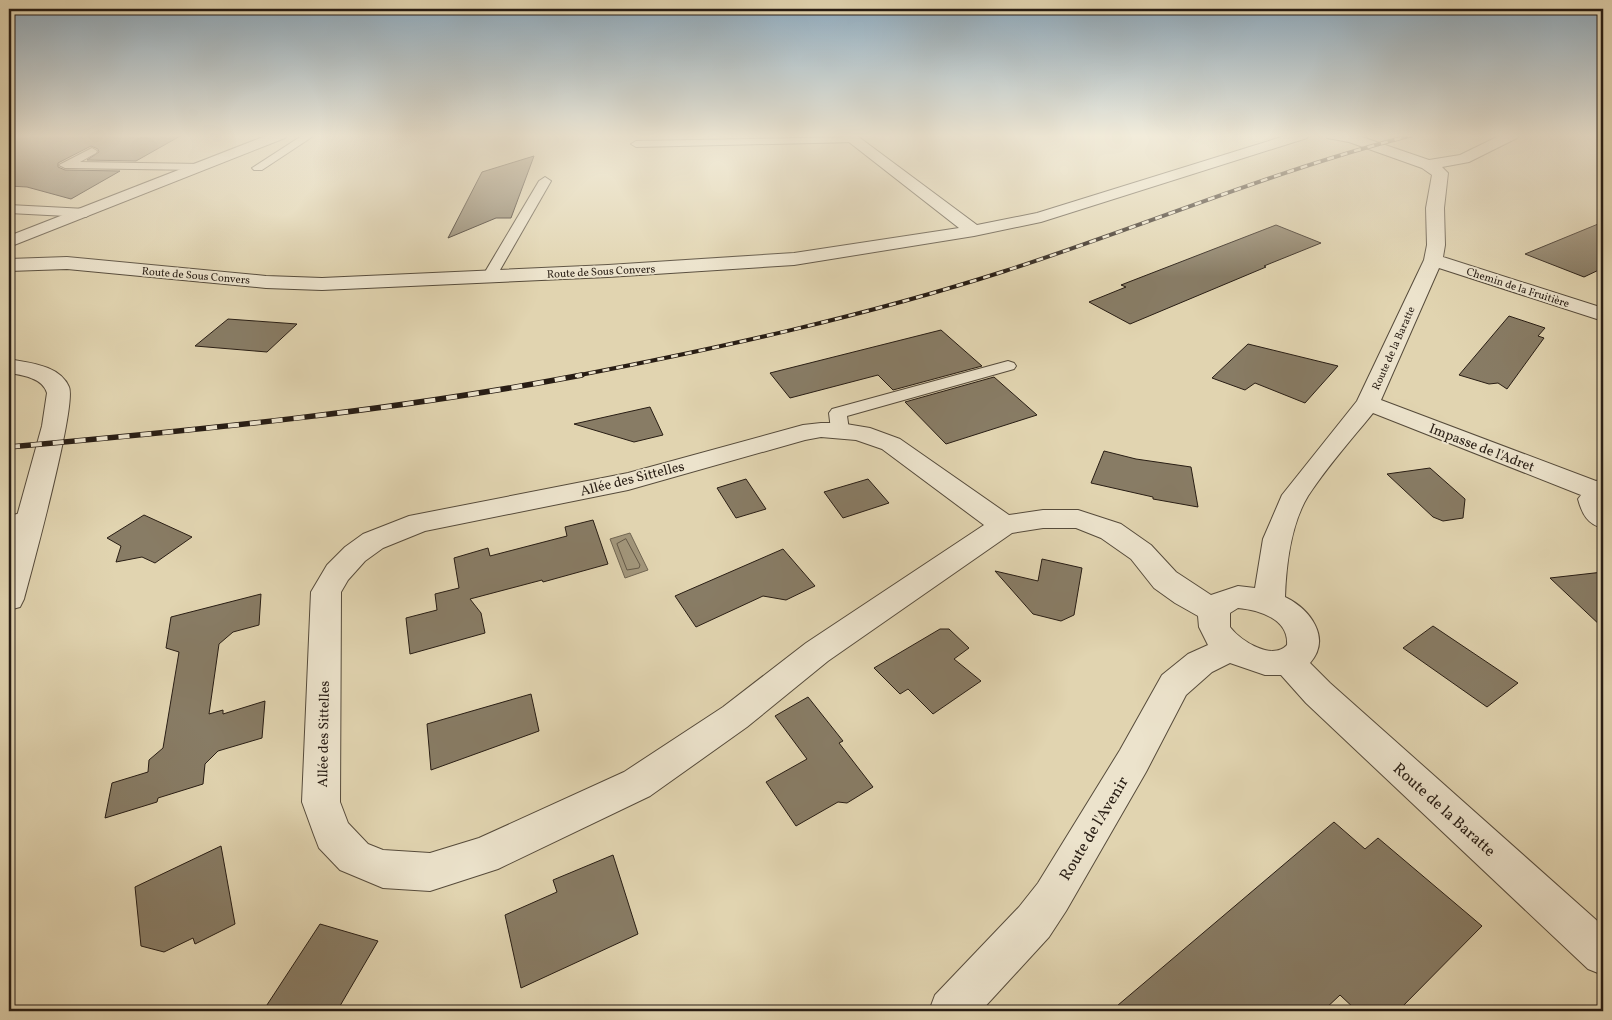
<svg xmlns="http://www.w3.org/2000/svg" width="1612" height="1020" viewBox="0 0 1612 1020" font-family="Vollkorn,serif">
  <rect width="100%" height="100%" fill="#e1d4b0"/>
  <filter id="stains"><feTurbulence type="fractalNoise" baseFrequency=".004" numOctaves="4"/><feColorMatrix values="0 0 0 0 .2 0 0 0 0 .09 0 0 0 0 .02 0 0 0 .5 -.17"/></filter>
  <radialGradient id="worn" r=".72"><stop offset=".6" stop-color="#630" stop-opacity="0"/><stop offset="1" stop-color="#630" stop-opacity=".3"/></radialGradient>
  <path fill="#a2967b" stroke="#716652" d="M 630,533 L 648,570 L 625,578 L 610,539 Z"/>
  <g fill="none" stroke-linecap="round" stroke-linejoin="round">
    <path stroke="#655a48" stroke-width="1" d="M 626,539 L 640,565 L 639,568 L 627,570 L 617,544 Z"/>
  </g>
  <g fill="#887c65" stroke="#281d14">
    <path d="M 9,135 L 182,135 L 136,161 L 87,160 L 99,152 L 98,149 L 91,146 L 58,163 L 58,167 L 65,170 L 120,171 L 71,199 L 27,187 L 9,186 Z"/>
    <path d="M 534,156 L 511,218 L 496,218 L 448,238 L 482,172 Z"/>
    <path d="M 1603,222 L 1603,268 L 1584,277 L 1525,254 Z"/>
    <path d="M 1276,225 L 1321,243 L 1264,266 L 1266,267 L 1130,324 L 1089,302 L 1126,287 L 1121,285 Z"/>
    <path d="M 1509,316 L 1545,328 L 1538,336 L 1544,338 L 1507,389 L 1498,383 L 1489,384 L 1459,375 Z"/>
    <path d="M 228,319 L 297,324 L 267,352 L 195,346 Z"/>
    <path d="M 941,330 L 982,366 L 893,390 L 878,375 L 790,398 L 770,373 Z"/>
    <path d="M 1248,344 L 1338,366 L 1305,403 L 1255,383 L 1245,390 L 1212,378 Z"/>
    <path d="M 994,377 L 1037,415 L 946,444 L 905,402 Z"/>
    <path d="M 650,407 L 663,435 L 634,442 L 574,424 Z"/>
    <path d="M 1104,451 L 1136,459 L 1191,467 L 1198,507 L 1153,499 L 1153,497 L 1091,483 Z"/>
    <path d="M 1430,468 L 1465,499 L 1463,518 L 1443,521 L 1433,517 L 1387,474 Z"/>
    <path d="M 746,479 L 766,509 L 736,518 L 717,488 Z"/>
    <path d="M 868,479 L 889,503 L 843,518 L 824,492 Z"/>
    <path d="M 144,515 L 192,537 L 155,563 L 142,557 L 116,562 L 121,546 L 107,538 Z"/>
    <path d="M 593,520 L 608,564 L 543,582 L 542,580 L 470,599 L 481,613 L 485,633 L 410,654 L 406,618 L 437,610 L 435,594 L 459,588 L 454,558 L 488,548 L 490,556 L 567,536 L 565,527 Z"/>
    <path d="M 783,549 L 815,586 L 786,600 L 763,596 L 696,627 L 675,596 Z"/>
    <path d="M 1042,559 L 1082,568 L 1074,615 L 1061,621 L 1033,614 L 995,571 L 1038,581 Z"/>
    <path d="M 1603,572 L 1603,628 L 1550,578 Z"/>
    <path d="M 261,594 L 259,625 L 233,632 L 219,644 L 209,714 L 223,710 L 223,714 L 265,701 L 262,738 L 218,751 L 205,764 L 203,784 L 158,798 L 157,802 L 105,818 L 112,783 L 148,772 L 149,760 L 163,748 L 179,652 L 166,648 L 171,617 Z"/>
    <path d="M 1433,626 L 1518,683 L 1487,707 L 1403,648 Z"/>
    <path d="M 940,629 L 949,629 L 969,648 L 954,659 L 981,681 L 933,714 L 908,689 L 900,694 L 874,668 Z"/>
    <path d="M 531,694 L 539,731 L 431,770 L 427,724 Z"/>
    <path d="M 808,697 L 843,741 L 839,743 L 873,787 L 847,803 L 838,802 L 796,826 L 766,782 L 807,759 L 775,716 Z"/>
    <path d="M 1334,822 L 1365,849 L 1378,838 L 1482,926 L 1398,1011 L 1357,1011 L 1340,995 L 1323,1011 L 1111,1011 Z"/>
    <path d="M 221,846 L 235,924 L 195,944 L 193,938 L 164,952 L 141,946 L 135,887 Z"/>
    <path d="M 613,855 L 638,934 L 521,988 L 505,915 L 557,892 L 553,880 Z"/>
    <path d="M 320,924 L 378,941 L 337,1011 L 263,1011 Z"/>
  </g>
  <g fill="none" stroke-linecap="round" stroke-linejoin="round">
    <g stroke="#564b3b" stroke-width="2">
      <g id="lane">
        <path d="M 303,135 L 315,135 L 262,170 L 254,170 L 252,168 Z"/>
        <path d="M 852,137 L 856,138 L 857,140 L 856,142 L 636,147 L 631,144 L 636,141 Z"/>
        <path d="M 92,148 L 97,151 L 96,153 L 80,162 L 201,164 L 207,167 L 201,170 L 65,168 L 59,165 Z"/>
        <path d="M 545,177 L 551,181 L 496,277 L 494,280 L 484,280 L 482,277 L 539,181 Z"/>
        <path d="M 9,205 L 86,209 L 92,213 L 86,217 L 9,213 Z"/>
        <path d="M 1008,361 L 1014,363 L 1016,366 L 1014,369 L 847,416 L 849,430 L 846,434 L 840,435 L 834,434 L 831,430 L 829,413 L 832,409 Z"/>
        <path d="M 29,511 L 36,513 L 39,518 L 36,523 L 9,530 L 9,516 Z"/>
      </g>
    </g>
    <g stroke="#564b3b" stroke-width="2">
      <g id="street">
        <path d="M 268,135 L 287,135 L 285,138 L 9,247 L 9,236 Z"/>
        <path d="M 840,135 L 856,135 L 977,225 L 1037,213 L 1288,135 L 1309,135 L 1307,138 L 1041,222 L 974,236 L 794,265 L 608,277 L 322,290 L 266,288 L 67,269 L 9,271 L 9,259 L 67,257 L 266,276 L 322,278 L 608,265 L 794,253 L 959,228 Z"/>
        <path d="M 1325,135 L 1356,135 L 1429,160 L 1460,155 L 1501,135 L 1519,135 L 1517,138 L 1469,162 L 1442,167 L 1448,173 L 1444,208 L 1445,245 L 1443,257 L 1603,308 L 1603,321 L 1439,268 L 1381,400 L 1596,481 L 1603,479 L 1603,528 C 1588,525 1582,514 1578,499 L 1581,495 L 1373,413 C 1351,440 1327,467 1308,496 C 1291,524 1286,566 1285,597 C 1310,609 1332,638 1310,663 L 1330,683 L 1603,926 L 1603,975 L 1588,969 L 1306,703 L 1281,675 L 1265,675 L 1230,663 L 1212,672 L 1186,695 L 1146,772 L 1066,911 L 1049,937 L 981,1011 L 929,1011 L 935,995 L 1019,907 L 1038,883 L 1120,750 L 1162,675 L 1188,654 L 1208,645 L 1199,627 L 1198,616 L 1175,603 L 1154,588 L 1131,559 L 1101,538 L 1076,528 L 1043,528 L 1012,533 L 828,661 L 747,727 L 650,796 L 498,869 L 430,891 L 383,888 L 340,870 L 319,848 L 314,835 L 302,802 L 311,592 L 327,565 L 345,547 L 363,534 L 409,516 L 628,473 L 803,425 L 821,423 L 840,423 L 870,428 L 900,439 L 1009,515 L 1043,510 L 1078,510 L 1121,524 L 1151,545 L 1176,572 L 1211,595 L 1238,586 L 1255,588 L 1263,539 L 1282,495 L 1357,401 L 1424,260 L 1427,245 L 1426,208 L 1432,175 L 1422,168 L 1349,142 L 1327,138 ZM 821,437 L 856,440 L 882,449 L 984,525 L 806,643 L 723,707 L 624,772 L 479,838 L 430,853 L 383,850 L 368,844 L 348,823 L 340,802 L 341,592 L 348,580 L 365,561 L 383,548 L 425,531 L 628,490 L 805,440 ZM 1238,608 C 1259,610 1289,619 1287,645 C 1272,661 1241,641 1230,627 L 1230,613 Z"/>
        <path d="M 9,359 C 29,363 60,365 69,387 C 77,405 32,569 24,599 L 20,607 L 9,610 L 9,545 L 42,426 L 47,393 C 43,378 22,375 9,373 Z"/>
      </g>
    </g>
    <use href="#lane" fill="#ece3cc" fill-rule="evenodd"/>
    <use href="#street" fill="#ece3cc" fill-rule="evenodd"/>
    <g stroke="#281d14" stroke-width="4">
      <path id="rail-far1" d="M 575,376 C 720,348 865,316 1005,271 C 1142,227 1274,170 1413,135"/>
    </g>
    <g stroke="#281d14" stroke-width="5.5">
      <path id="rail" d="M 9,447 C 200,430 393,411 582,375"/>
    </g>
    <use href="#rail-far1" stroke="#ece3cc" stroke-width="2.5" stroke-dasharray="7" stroke-linecap="butt"/>
    <use href="#rail" stroke="#ece3cc" stroke-width="4" stroke-dasharray="11" stroke-linecap="butt"/>
  </g>
  <linearGradient id="sky" x2="0" y2="1"><stop stop-color="#8ca8bc"/><stop offset="0.49" stop-color="#f2ecdb"/><stop offset="1" stop-color="#f2ecdb" stop-opacity="0"/></linearGradient>
  <rect width="1612" height="277" fill="url(#sky)"/>
  <g text-anchor="middle" stroke-width="4" stroke-linejoin="round" paint-order="stroke">
    <g font-size="11" fill="#281d14" stroke="#ece3cc">
      <text transform="translate(601 271) rotate(-3)" y="4">Route de Sous Convers</text>
      <text transform="translate(196 275) rotate(5)" y="4">Route de Sous Convers</text>
      <text transform="translate(1518 287) rotate(18)" y="4">Chemin de la Fruitière</text>
      <text transform="translate(1393 348) rotate(-66)" y="4">Route de la Baratte</text>
    </g>
    <g font-size="14" fill="#281d14" stroke="#ece3cc">
      <text transform="translate(1482 447) rotate(21)" y="5">Impasse de l'Adret</text>
      <text transform="translate(632 478) rotate(-14)" y="5">Allée des Sittelles</text>
      <text transform="translate(323 734) rotate(-89)" y="5">Allée des Sittelles</text>
    </g>
    <g font-size="16" fill="#281d14" stroke="#ece3cc">
      <text transform="translate(1445 809) rotate(42)" y="6">Route de la Baratte</text>
      <text transform="translate(1093 828) rotate(-59)" y="6">Route de l'Avenir</text>
    </g>
  </g>
  <rect width="1612" height="1020" fill="none" stroke="#e1d4b0" stroke-width="30"/>
  <rect x="10" y="10" width="1592" height="1000" fill="none" stroke="#281d14" stroke-width="2.5"/>
  <rect x="15" y="15" width="1582" height="990" fill="none" stroke="#281d14"/>
  <rect width="100%" height="100%" filter="url(#stains)"/>
  <rect width="100%" height="100%" fill="url(#worn)"/>
</svg>
